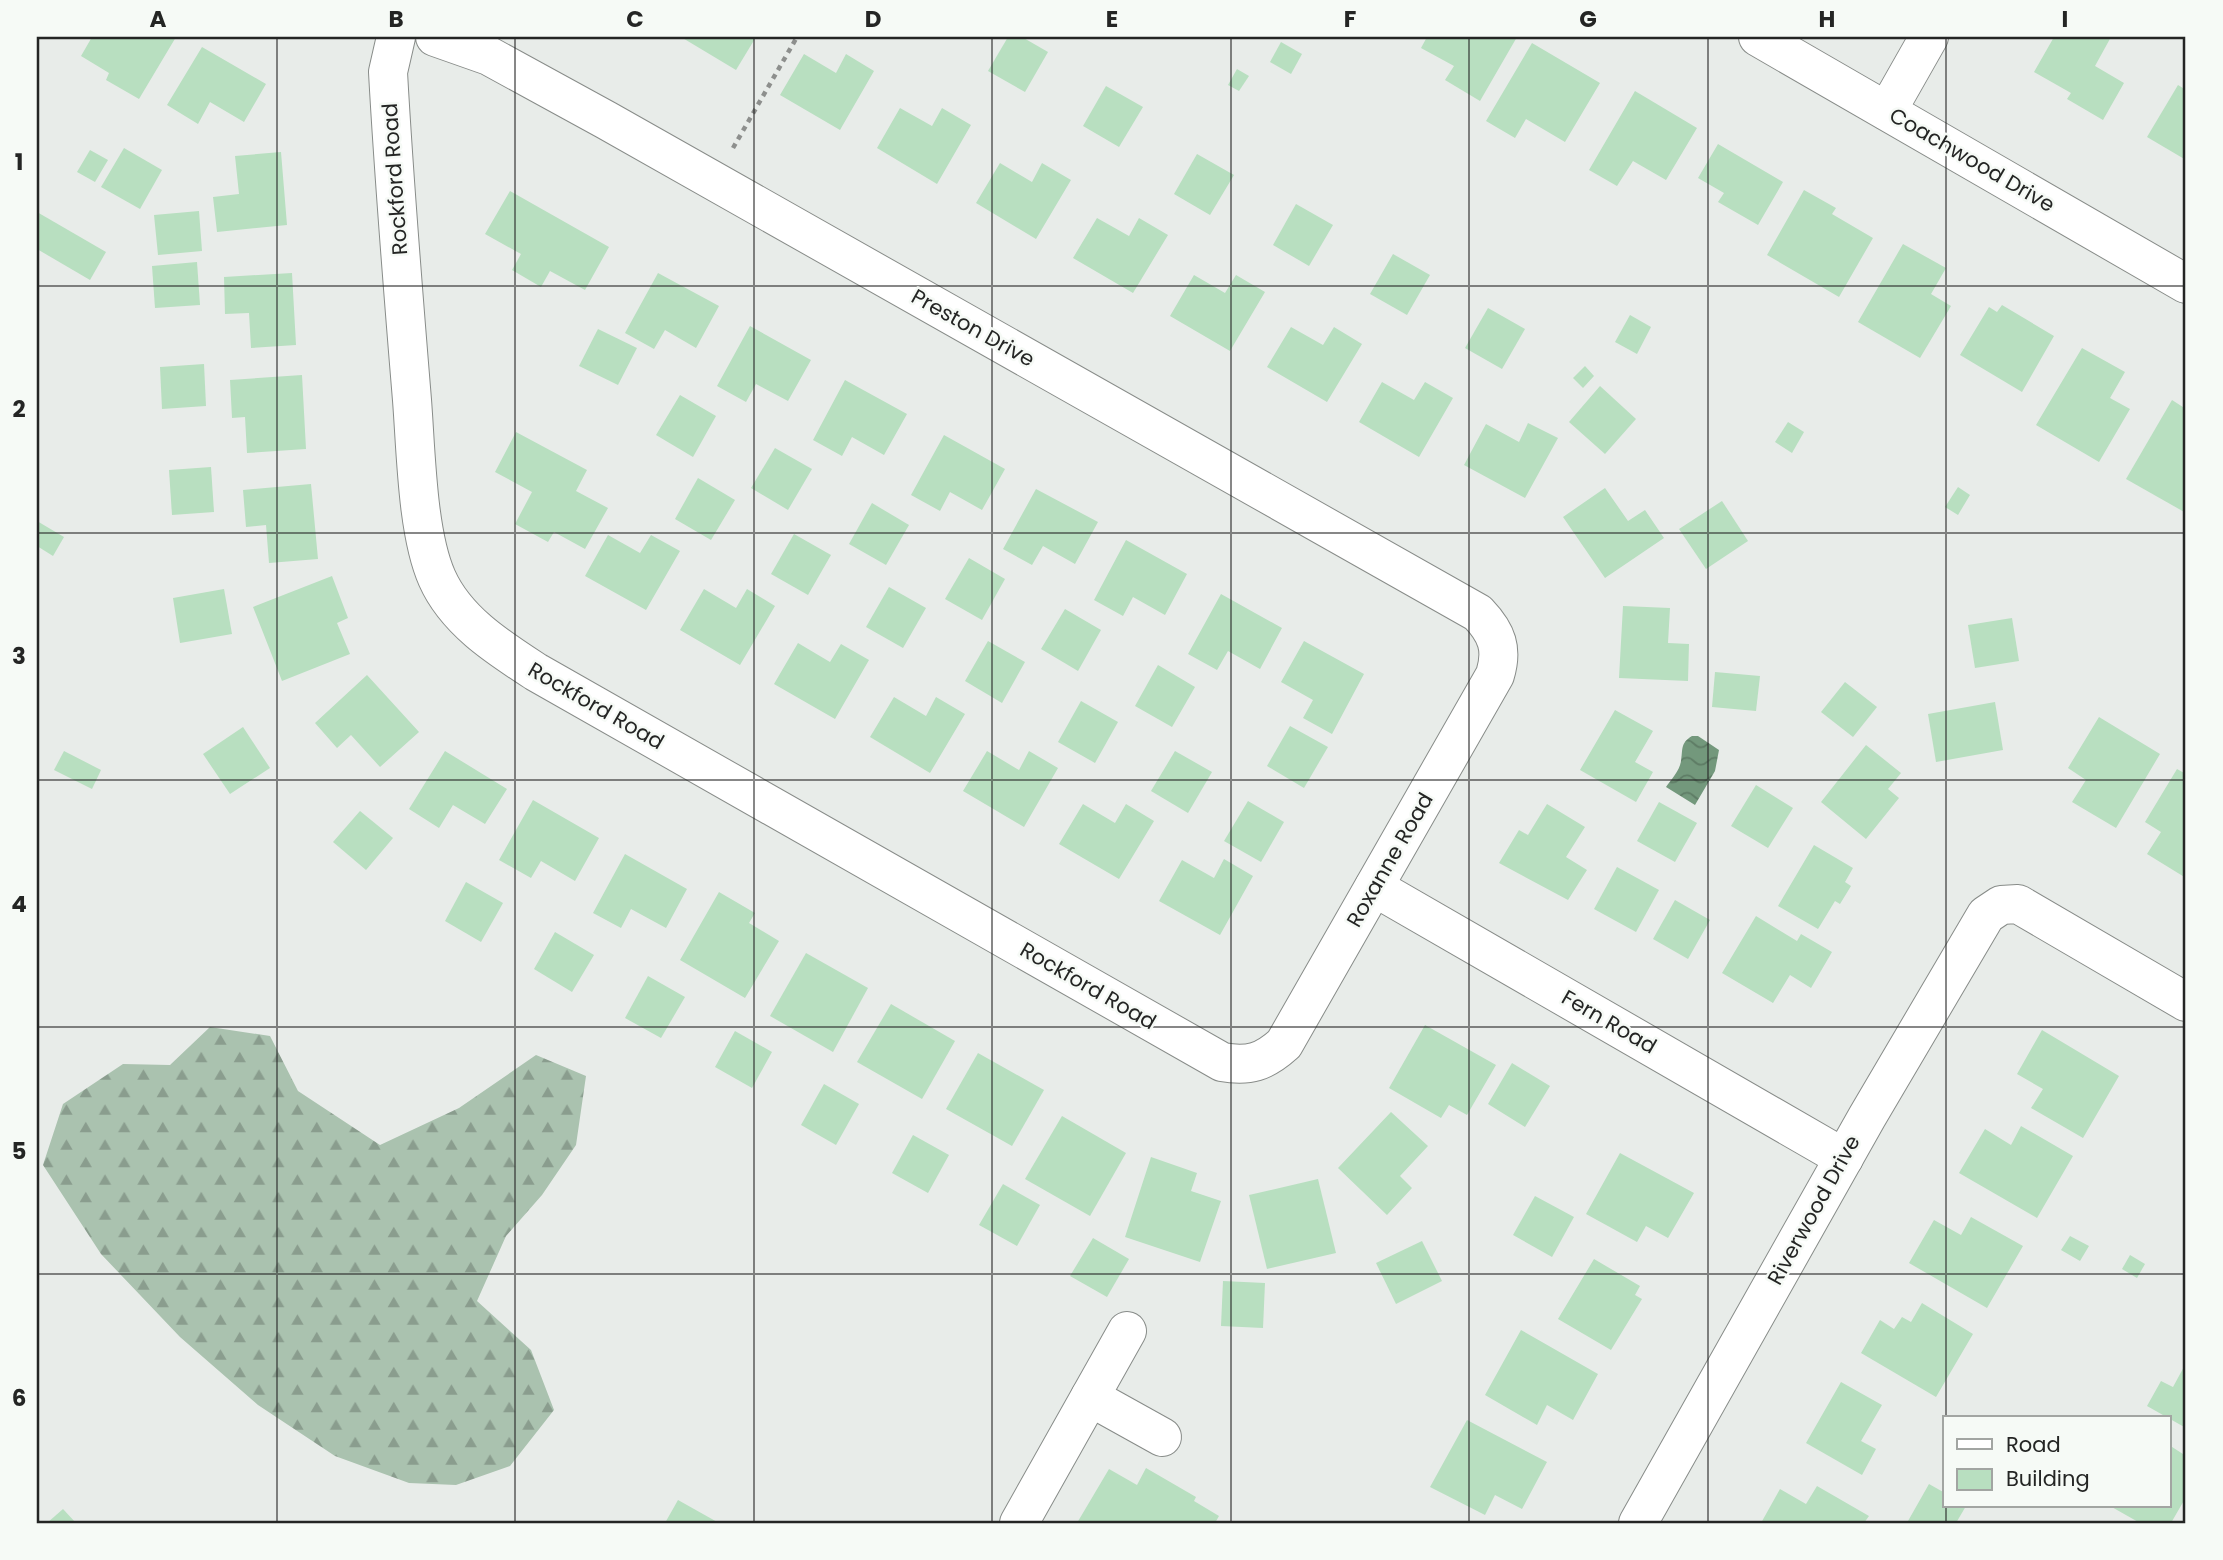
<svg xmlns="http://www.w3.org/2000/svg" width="2223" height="1560" viewBox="0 0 2223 1560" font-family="Poppins,sans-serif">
  <defs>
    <pattern id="forest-firs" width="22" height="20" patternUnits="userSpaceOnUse" patternTransform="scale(1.75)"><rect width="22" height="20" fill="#aac2af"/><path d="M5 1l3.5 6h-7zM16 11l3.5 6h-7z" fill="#8a9d8e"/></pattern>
    <pattern id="water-waves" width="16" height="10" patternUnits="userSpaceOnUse" patternTransform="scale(1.75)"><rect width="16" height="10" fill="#73987c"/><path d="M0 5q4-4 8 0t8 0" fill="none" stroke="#5e7c65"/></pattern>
  </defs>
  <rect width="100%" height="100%" fill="#e8ece9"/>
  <path fill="url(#forest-firs)" d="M 210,1027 L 270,1036 L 298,1091 L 380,1145 L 459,1108 L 536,1055 L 586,1076 L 576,1145 L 542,1195 L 506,1236 L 477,1301 L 531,1350 L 554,1410 L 510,1466 L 456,1485 L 409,1483 L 335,1456 L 258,1405 L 180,1337 L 101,1254 L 43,1165 L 63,1104 L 123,1064 L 170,1065 Z"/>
  <path fill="url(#water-waves)" d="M 1692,736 L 1698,736 L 1719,750 L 1715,771 L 1695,805 L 1666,787 C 1671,780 1680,770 1681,761 C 1683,750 1680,743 1692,736 Z"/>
  <g fill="#b8dfc0">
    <path d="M 92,37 L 176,37 L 139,99 L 106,80 L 109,73 L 81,56 Z"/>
    <path d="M 681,37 L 756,37 L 736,70 Z"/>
    <path d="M 1008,37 L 1022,37 L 1048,52 L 1025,92 L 988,71 Z"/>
    <path d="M 1427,37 L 1517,37 L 1480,101 L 1445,80 L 1454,66 L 1421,48 Z"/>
    <path d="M 2054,37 L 2111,37 L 2095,66 L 2124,83 L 2103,120 L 2067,99 L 2071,93 L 2034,72 Z"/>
    <path d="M 1281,42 L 1302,54 L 1291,74 L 1270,62 Z"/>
    <path d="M 1532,43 L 1600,83 L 1565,142 L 1526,119 L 1515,138 L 1486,121 Z"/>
    <path d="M 202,47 L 266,84 L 244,122 L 210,102 L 198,124 L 167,105 Z"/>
    <path d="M 804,54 L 836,73 L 846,54 L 874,71 L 840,130 L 780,95 Z"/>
    <path d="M 1237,69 L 1249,76 L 1239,91 L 1228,85 Z"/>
    <path d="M 2178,85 L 2186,90 L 2186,160 L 2147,137 Z"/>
    <path d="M 1106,86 L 1143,107 L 1119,147 L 1083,126 Z"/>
    <path d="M 1635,91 L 1697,128 L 1666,180 L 1633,161 L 1617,186 L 1589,170 Z"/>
    <path d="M 900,108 L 932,126 L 942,108 L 971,125 L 937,184 L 877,148 Z"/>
    <path d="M 1718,144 L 1783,182 L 1758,225 L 1718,202 L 1724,193 L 1698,178 Z"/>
    <path d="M 124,148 L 162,170 L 140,209 L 101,187 Z"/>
    <path d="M 90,150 L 108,160 L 95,182 L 77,172 Z"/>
    <path d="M 281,152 L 287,225 L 217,232 L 213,197 L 239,194 L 235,156 Z"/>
    <path d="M 1197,154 L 1234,175 L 1210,215 L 1174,194 Z"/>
    <path d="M 1000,163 L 1032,182 L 1042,163 L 1071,180 L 1036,239 L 976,203 Z"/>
    <path d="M 1804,190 L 1836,208 L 1832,214 L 1873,238 L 1839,297 L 1767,255 Z"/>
    <path d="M 510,191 L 609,247 L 585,290 L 550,271 L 541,287 L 512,270 L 521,254 L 485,234 Z"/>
    <path d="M 1296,204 L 1333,225 L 1309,266 L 1273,245 Z"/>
    <path d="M 199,211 L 202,251 L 158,255 L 154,215 Z"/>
    <path d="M 37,212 L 106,252 L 90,280 L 37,249 Z"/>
    <path d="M 1097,218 L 1129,236 L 1139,218 L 1168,235 L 1133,293 L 1073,258 Z"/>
    <path d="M 1903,244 L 1946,268 L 1931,294 L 1951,306 L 1920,358 L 1858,322 Z"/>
    <path d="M 1393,254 L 1430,275 L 1407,315 L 1370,294 Z"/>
    <path d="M 197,262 L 200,305 L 155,308 L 152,266 Z"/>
    <path d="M 292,273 L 296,345 L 251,348 L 249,313 L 225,314 L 224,277 Z"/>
    <path d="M 658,273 L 719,306 L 696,348 L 665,330 L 654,349 L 625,333 Z"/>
    <path d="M 1194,275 L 1225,293 L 1236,275 L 1265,292 L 1230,351 L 1170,316 Z"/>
    <path d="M 2002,305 L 2054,336 L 2022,392 L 1960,355 L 1989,307 L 1997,312 Z"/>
    <path d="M 1488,308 L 1525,329 L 1502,369 L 1465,348 Z"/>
    <path d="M 1630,315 L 1651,327 L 1637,354 L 1615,342 Z"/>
    <path d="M 750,326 L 811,360 L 788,401 L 756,384 L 746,402 L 717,386 Z"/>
    <path d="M 1291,327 L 1323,345 L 1334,327 L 1362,344 L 1327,402 L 1267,367 Z"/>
    <path d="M 598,329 L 637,348 L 618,385 L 579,366 Z"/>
    <path d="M 2082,348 L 2125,372 L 2110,398 L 2130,409 L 2099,462 L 2036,425 Z"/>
    <path d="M 204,364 L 206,406 L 162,409 L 160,367 Z"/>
    <path d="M 1585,366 L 1594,376 L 1583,388 L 1573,378 Z"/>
    <path d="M 302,375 L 306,449 L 247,453 L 245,417 L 232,418 L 230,380 Z"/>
    <path d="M 845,380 L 907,414 L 884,455 L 852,437 L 842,456 L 813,440 Z"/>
    <path d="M 1382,382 L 1414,400 L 1425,382 L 1453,398 L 1419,457 L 1359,422 Z"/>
    <path d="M 1600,386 L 1636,419 L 1605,454 L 1569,422 Z"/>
    <path d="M 680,395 L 716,416 L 693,457 L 656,435 Z"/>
    <path d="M 2172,400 L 2186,409 L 2186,513 L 2126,479 Z"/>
    <path d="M 1788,422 L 1804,432 L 1792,453 L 1775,442 Z"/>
    <path d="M 1528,423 L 1558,438 L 1525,498 L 1464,465 L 1486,424 L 1519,442 Z"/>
    <path d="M 516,432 L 587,470 L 576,491 L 608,508 L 585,549 L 554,532 L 548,542 L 515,524 L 532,492 L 495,472 Z"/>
    <path d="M 944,435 L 1005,469 L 982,510 L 950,492 L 940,511 L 911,495 Z"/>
    <path d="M 775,448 L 812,469 L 788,510 L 751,488 Z"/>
    <path d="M 211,467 L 214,512 L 172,515 L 169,470 Z"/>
    <path d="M 698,478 L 735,500 L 711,540 L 675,519 Z"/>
    <path d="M 311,484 L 318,559 L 269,563 L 266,525 L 246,527 L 243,490 Z"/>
    <path d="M 1958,487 L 1970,495 L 1958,515 L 1945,507 Z"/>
    <path d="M 1605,488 L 1628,521 L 1645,510 L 1664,538 L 1605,578 L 1563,517 Z"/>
    <path d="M 1036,489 L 1098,522 L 1075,564 L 1043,546 L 1032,565 L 1003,549 Z"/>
    <path d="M 1722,501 L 1748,541 L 1706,569 L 1679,529 Z"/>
    <path d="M 872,503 L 909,525 L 886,565 L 849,544 Z"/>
    <path d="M 37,521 L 64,537 L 53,556 L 37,546 Z"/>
    <path d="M 794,534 L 831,555 L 808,595 L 771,574 Z"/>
    <path d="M 608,535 L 640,553 L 651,535 L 680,551 L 646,610 L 585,576 Z"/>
    <path d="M 1126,540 L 1187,574 L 1165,615 L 1133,597 L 1123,616 L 1094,600 Z"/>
    <path d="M 969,558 L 1005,579 L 982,620 L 945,599 Z"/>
    <path d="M 332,576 L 348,618 L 337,623 L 350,654 L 282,681 L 253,607 Z"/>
    <path d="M 889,587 L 926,608 L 903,648 L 866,627 Z"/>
    <path d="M 224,589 L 232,634 L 180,643 L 173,598 Z"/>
    <path d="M 704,589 L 736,608 L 747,589 L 775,606 L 740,665 L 680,630 Z"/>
    <path d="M 1221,594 L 1282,628 L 1260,669 L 1228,651 L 1217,670 L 1188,654 Z"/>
    <path d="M 1623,606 L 1670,608 L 1668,643 L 1689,644 L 1688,681 L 1619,678 Z"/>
    <path d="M 1065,609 L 1101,630 L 1078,671 L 1041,649 Z"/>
    <path d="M 2012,618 L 2019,661 L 1975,668 L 1968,625 Z"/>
    <path d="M 988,641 L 1025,662 L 1002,703 L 965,681 Z"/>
    <path d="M 1304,641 L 1364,674 L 1332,734 L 1303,718 L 1313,700 L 1281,682 Z"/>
    <path d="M 798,643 L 830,662 L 841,644 L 869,660 L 835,719 L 774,684 Z"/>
    <path d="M 1158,665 L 1195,687 L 1172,727 L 1135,706 Z"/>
    <path d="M 1715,672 L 1760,676 L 1756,711 L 1712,707 Z"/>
    <path d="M 367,675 L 419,732 L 380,767 L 351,735 L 337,748 L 315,723 Z"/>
    <path d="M 1845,682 L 1877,707 L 1853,737 L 1821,712 Z"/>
    <path d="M 894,697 L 926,716 L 936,697 L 965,714 L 930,773 L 870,737 Z"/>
    <path d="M 1081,701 L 1118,722 L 1095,763 L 1058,742 Z"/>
    <path d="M 1995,702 L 2003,750 L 1936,762 L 1928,714 Z"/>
    <path d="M 1615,710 L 1653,731 L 1635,762 L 1653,772 L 1636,802 L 1580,770 Z"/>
    <path d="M 2099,717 L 2160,754 L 2116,828 L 2072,802 L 2086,780 L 2068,768 Z"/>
    <path d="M 1290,726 L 1328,747 L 1304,788 L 1267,766 Z"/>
    <path d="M 243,727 L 270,768 L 230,794 L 203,754 Z"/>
    <path d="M 1866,745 L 1901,773 L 1888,789 L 1899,798 L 1866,839 L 1821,802 Z"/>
    <path d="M 64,751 L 101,770 L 92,789 L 54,770 Z"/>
    <path d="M 445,751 L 507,789 L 485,824 L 453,805 L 439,828 L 409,809 Z"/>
    <path d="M 987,751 L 1019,770 L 1029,751 L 1058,768 L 1024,827 L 963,791 Z"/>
    <path d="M 1175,751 L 1212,772 L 1188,813 L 1151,791 Z"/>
    <path d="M 2177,769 L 2186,774 L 2186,878 L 2147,854 L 2161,832 L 2145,822 Z"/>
    <path d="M 1756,785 L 1793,808 L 1768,848 L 1731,826 Z"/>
    <path d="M 533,800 L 599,838 L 575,881 L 541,861 L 531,878 L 499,860 Z"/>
    <path d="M 1248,801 L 1284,822 L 1261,862 L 1224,841 Z"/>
    <path d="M 1659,802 L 1697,823 L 1675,862 L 1637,841 Z"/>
    <path d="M 1083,804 L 1115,823 L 1126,804 L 1154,821 L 1119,879 L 1059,844 Z"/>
    <path d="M 1547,804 L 1585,827 L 1566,857 L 1587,870 L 1568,900 L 1499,863 L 1519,830 L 1528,835 Z"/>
    <path d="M 360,811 L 393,838 L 366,870 L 333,842 Z"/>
    <path d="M 1814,845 L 1853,868 L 1845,882 L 1851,886 L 1840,904 L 1835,901 L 1818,929 L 1778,906 Z"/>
    <path d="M 625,854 L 687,889 L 666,928 L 631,909 L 621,928 L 593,913 Z"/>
    <path d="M 1224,859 L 1253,876 L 1220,935 L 1159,901 L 1182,860 L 1214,878 Z"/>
    <path d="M 1617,867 L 1659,890 L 1636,932 L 1594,909 Z"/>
    <path d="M 466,882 L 503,903 L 481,942 L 445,921 Z"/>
    <path d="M 719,892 L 755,913 L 749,923 L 779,941 L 745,998 L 680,960 Z"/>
    <path d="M 1675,900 L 1710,920 L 1688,959 L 1653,939 Z"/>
    <path d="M 1756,916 L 1797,941 L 1801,934 L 1832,952 L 1811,988 L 1790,975 L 1773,1003 L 1722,973 Z"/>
    <path d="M 555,932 L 594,955 L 572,992 L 534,969 Z"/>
    <path d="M 806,953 L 868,988 L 833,1052 L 770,1016 Z"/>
    <path d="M 648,976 L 685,997 L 661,1038 L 625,1018 Z"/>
    <path d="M 891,1004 L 955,1041 L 922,1099 L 857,1062 Z"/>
    <path d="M 1425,1025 L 1496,1065 L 1467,1115 L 1449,1105 L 1441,1118 L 1389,1088 Z"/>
    <path d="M 2042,1030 L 2119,1076 L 2083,1138 L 2031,1108 L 2043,1089 L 2017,1074 Z"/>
    <path d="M 735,1031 L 772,1052 L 752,1088 L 715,1067 Z"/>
    <path d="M 978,1053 L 1044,1090 L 1012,1146 L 946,1109 Z"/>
    <path d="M 1512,1063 L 1550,1086 L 1525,1127 L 1488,1104 Z"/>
    <path d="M 824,1084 L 859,1104 L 836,1145 L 801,1125 Z"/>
    <path d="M 1391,1112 L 1428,1146 L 1400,1176 L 1412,1188 L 1387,1215 L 1338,1168 Z"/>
    <path d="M 1062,1116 L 1126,1153 L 1090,1216 L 1025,1179 Z"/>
    <path d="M 2021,1126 L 2073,1156 L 2037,1218 L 1959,1173 L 1985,1129 L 2011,1145 Z"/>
    <path d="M 913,1135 L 949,1155 L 928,1193 L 892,1173 Z"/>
    <path d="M 1620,1153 L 1694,1193 L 1668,1238 L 1646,1226 L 1637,1242 L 1586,1214 Z"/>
    <path d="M 1151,1157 L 1197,1173 L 1191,1191 L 1221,1201 L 1200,1262 L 1125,1237 Z"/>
    <path d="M 1318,1179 L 1336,1253 L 1267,1269 L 1249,1195 Z"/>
    <path d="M 1003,1184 L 1040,1205 L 1017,1246 L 979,1225 Z"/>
    <path d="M 1535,1196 L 1574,1217 L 1552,1257 L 1513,1235 Z"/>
    <path d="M 1971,1217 L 2023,1246 L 1987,1308 L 1909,1263 L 1934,1220 L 1961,1235 Z"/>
    <path d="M 2070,1236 L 2089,1246 L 2080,1261 L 2061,1250 Z"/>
    <path d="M 1093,1238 L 1129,1259 L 1107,1297 L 1070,1276 Z"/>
    <path d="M 1422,1241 L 1442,1281 L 1396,1304 L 1376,1263 Z"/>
    <path d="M 2130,1255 L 2145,1264 L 2137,1278 L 2122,1269 Z"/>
    <path d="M 1594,1259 L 1640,1286 L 1635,1295 L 1642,1299 L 1611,1350 L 1558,1319 Z"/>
    <path d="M 1223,1281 L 1265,1283 L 1263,1328 L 1221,1326 Z"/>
    <path d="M 1922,1303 L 1973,1334 L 1936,1397 L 1861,1353 L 1880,1320 L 1894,1329 L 1902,1317 L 1911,1322 Z"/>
    <path d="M 1521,1330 L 1598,1374 L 1573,1420 L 1547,1405 L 1537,1425 L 1485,1395 Z"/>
    <path d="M 2186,1363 L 2186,1428 L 2147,1406 L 2161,1381 L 2173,1387 Z"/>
    <path d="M 1841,1382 L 1882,1405 L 1861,1441 L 1876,1449 L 1862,1475 L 1806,1443 Z"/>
    <path d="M 1467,1420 L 1547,1462 L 1522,1509 L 1495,1495 L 1485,1515 L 1430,1487 Z"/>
    <path d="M 2169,1445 L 2186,1456 L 2184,1479 L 2186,1497 L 2171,1523 L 2140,1523 L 2110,1506 L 2169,1506 Z"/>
    <path d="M 1146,1468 L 1196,1497 L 1194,1501 L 1219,1516 L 1215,1523 L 1077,1523 L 1109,1469 L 1137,1485 Z"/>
    <path d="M 1929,1484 L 1945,1493 L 1945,1506 L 1966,1506 L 1956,1523 L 1908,1521 Z"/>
    <path d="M 1817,1486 L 1869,1516 L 1864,1523 L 1761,1523 L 1780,1489 L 1806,1504 Z"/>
    <path d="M 678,1500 L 719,1523 L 665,1523 Z"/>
    <path d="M 63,1509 L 76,1523 L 47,1523 Z"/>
  </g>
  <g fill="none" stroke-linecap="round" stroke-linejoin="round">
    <g stroke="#888c89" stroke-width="40">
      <g id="minor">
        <path d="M 396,37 L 388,72 C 394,181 403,291 412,400 C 416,451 417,533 437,578 C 456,621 499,648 536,672 L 1222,1062 C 1249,1067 1264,1062 1284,1044 L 1495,675 C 1503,649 1497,633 1478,613 L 606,120 L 489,56 L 435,37"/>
        <path d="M 1758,37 L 2186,284"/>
        <path d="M 1887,111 L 1929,37"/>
        <path d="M 1374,887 L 1844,1158"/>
        <path d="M 1090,1397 L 1162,1437"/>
        <path d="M 1019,1523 L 1127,1331"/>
        <path d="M 1638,1523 L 1867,1117 L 1986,915 L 2001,905 L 2018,904 L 2186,1002"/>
      </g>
    </g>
    <path stroke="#8d8f8d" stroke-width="4.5" stroke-dasharray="5 5" stroke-linecap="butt" d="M 733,148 L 797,37"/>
    <use href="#minor" stroke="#fff" stroke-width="38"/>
  </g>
  <path fill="none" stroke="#242524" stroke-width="2" stroke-opacity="0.55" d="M 277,37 L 277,1523M 515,37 L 515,1523M 754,37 L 754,1523M 992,37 L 992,1523M 1231,37 L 1231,1523M 1469,37 L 1469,1523M 1708,37 L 1708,1523M 1946,37 L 1946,1418M 37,286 L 2186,286M 37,533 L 2186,533M 37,780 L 2186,780M 37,1027 L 2186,1027M 37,1274 L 2186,1274M 1946,1506 L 1946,1523"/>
  <g text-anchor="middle" stroke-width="5" stroke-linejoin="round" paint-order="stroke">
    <g font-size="21" fill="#242524" stroke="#f6faf6">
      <text transform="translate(1972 160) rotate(30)" y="7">Coachwood Drive</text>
      <text transform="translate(395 179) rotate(-94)" y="7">Rockford Road</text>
      <text transform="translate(973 328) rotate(29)" y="7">Preston Drive</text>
      <text transform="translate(596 706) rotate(30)" y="7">Rockford Road</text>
      <text transform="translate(1390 860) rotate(-60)" y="7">Roxanne Road</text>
      <text transform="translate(1088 986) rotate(30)" y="7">Rockford Road</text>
      <text transform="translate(1609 1022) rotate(30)" y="7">Fern Road</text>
      <text transform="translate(1814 1210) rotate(-61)" y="7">Riverwood Drive</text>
    </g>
  </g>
  <rect width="2223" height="1560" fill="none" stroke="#f6faf6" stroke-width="77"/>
  <rect x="1943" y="1416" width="228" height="91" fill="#f6faf6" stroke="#a2a5a2" stroke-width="2"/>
  <rect x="1957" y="1439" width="35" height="10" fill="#ffffff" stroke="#a2a5a2" stroke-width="2"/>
  <text x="2006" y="1452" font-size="21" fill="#242524">Road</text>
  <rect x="1957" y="1469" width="35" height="21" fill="#b8dfc0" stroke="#a2a5a2" stroke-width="2"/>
  <text x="2006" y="1486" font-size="21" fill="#242524">Building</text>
  <rect x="38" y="38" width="2146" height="1484" fill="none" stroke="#242524" stroke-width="2.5"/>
  <g font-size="23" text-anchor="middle" font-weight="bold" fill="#242524">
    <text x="158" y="27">A</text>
    <text x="396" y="27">B</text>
    <text x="635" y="27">C</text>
    <text x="873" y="27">D</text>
    <text x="1112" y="27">E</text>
    <text x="1350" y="27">F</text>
    <text x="1588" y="27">G</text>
    <text x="1827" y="27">H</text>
    <text x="2065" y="27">I</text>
    <text x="19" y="170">1</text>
    <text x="19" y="417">2</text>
    <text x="19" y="664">3</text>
    <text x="19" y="912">4</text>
    <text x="19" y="1159">5</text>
    <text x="19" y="1406">6</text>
  </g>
</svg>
